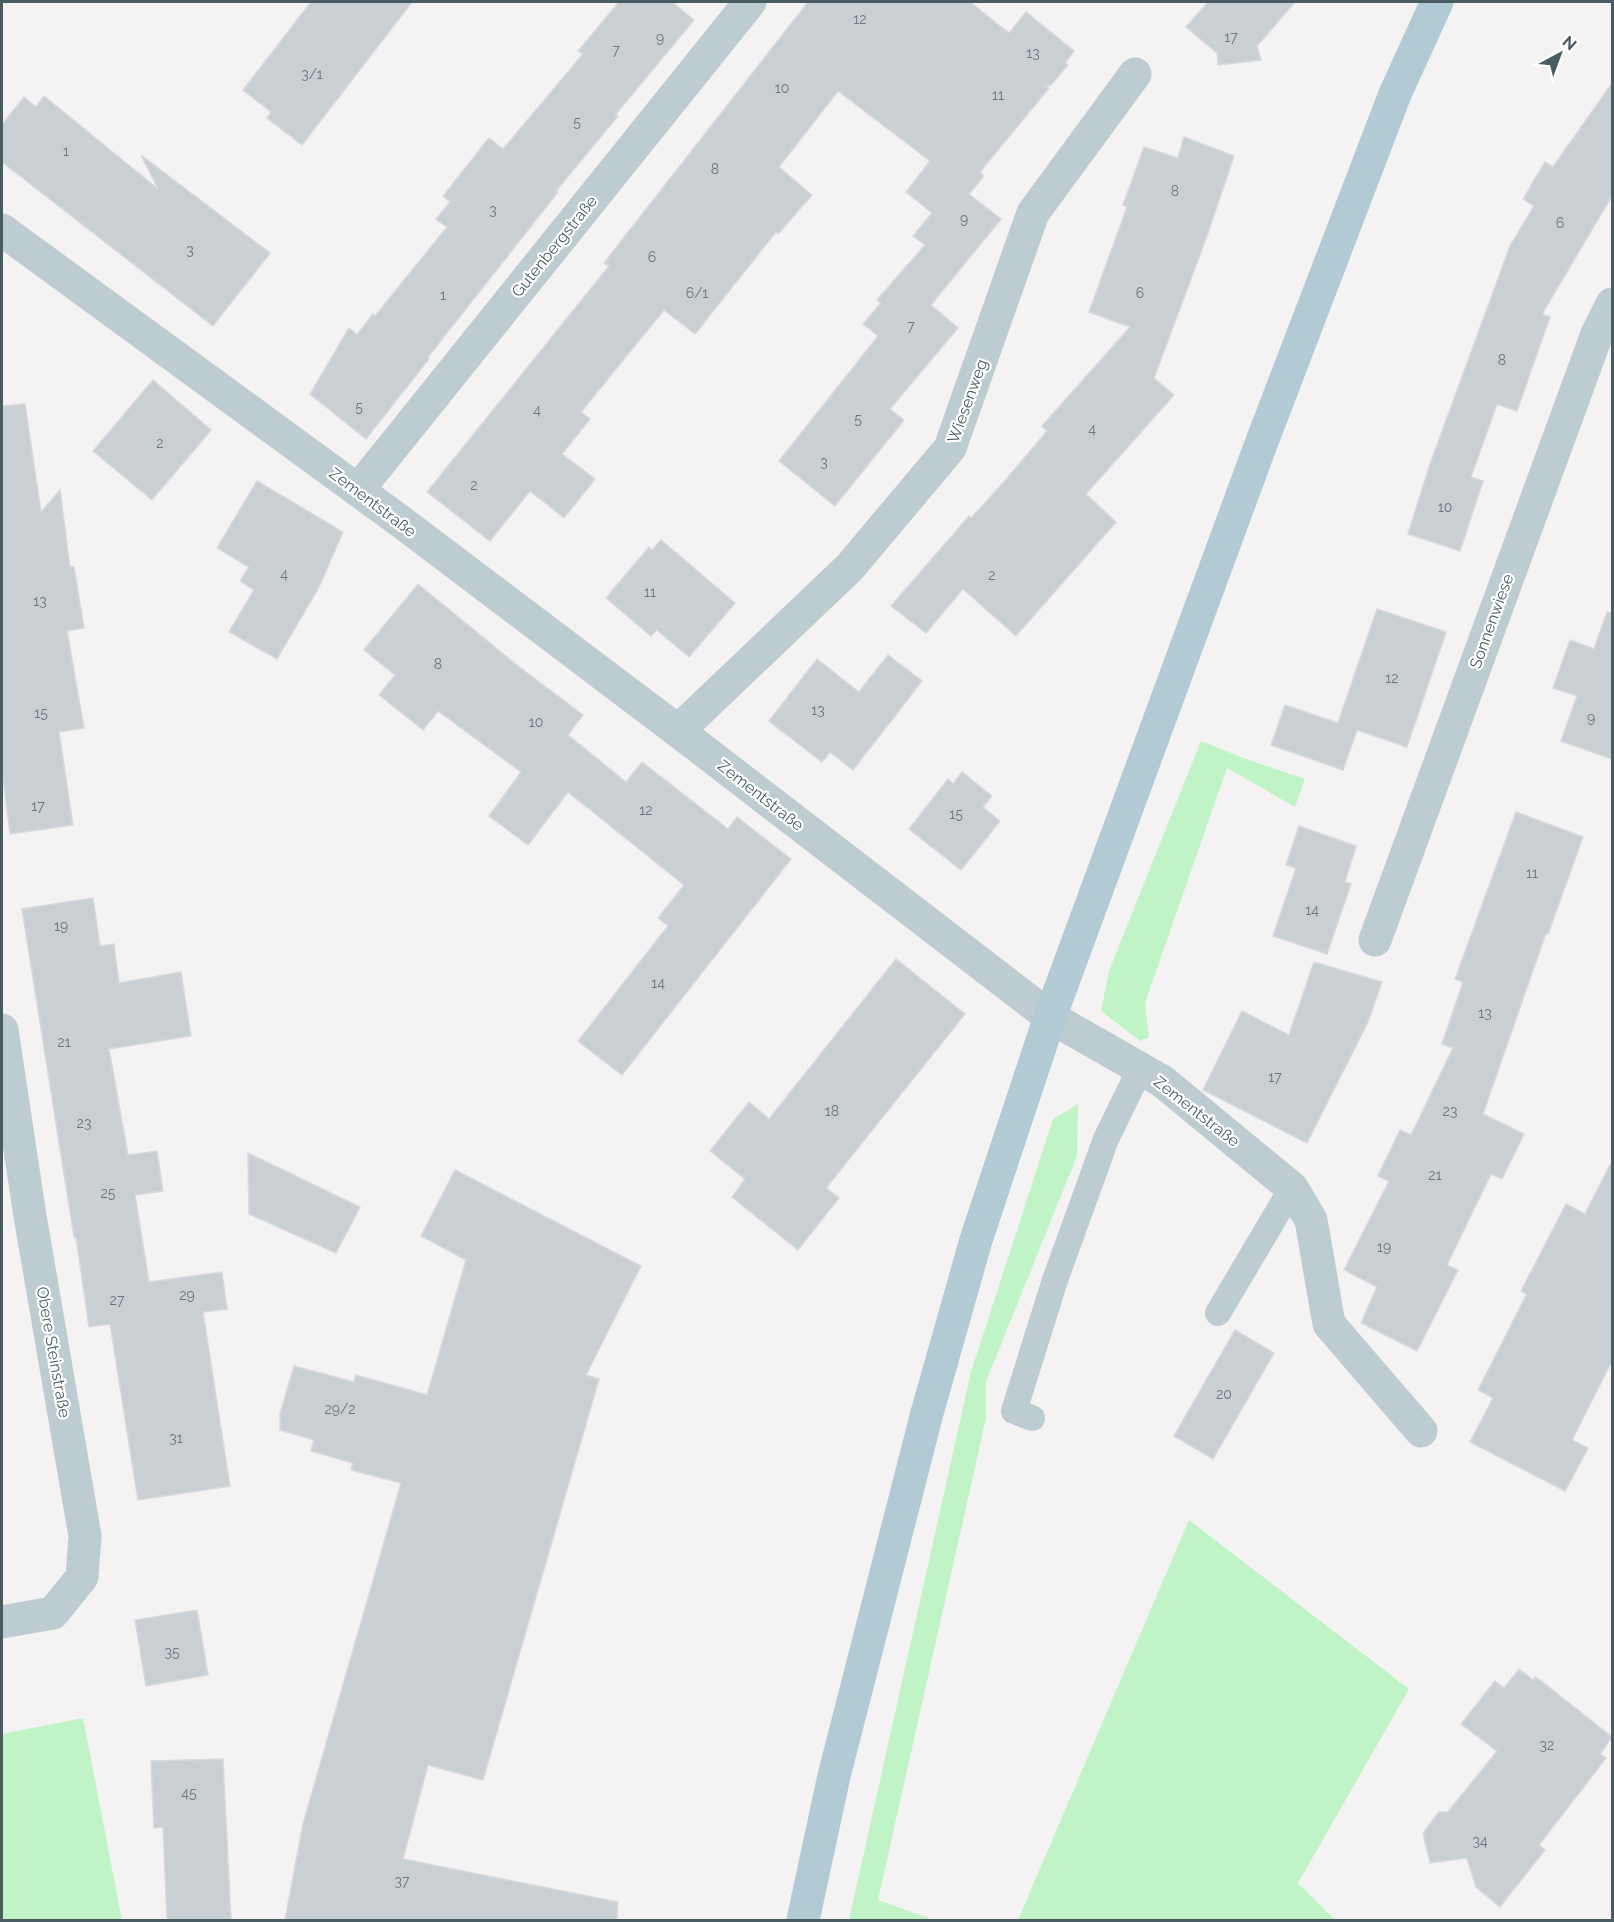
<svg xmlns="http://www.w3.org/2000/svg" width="1614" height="1922" viewBox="0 0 1614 1922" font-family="Raleway,sans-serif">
  <rect width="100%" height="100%" fill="#f5f2f3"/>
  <g fill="#c0f4c7">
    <path d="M 1201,741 L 1246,759 L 1305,779 L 1295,807 L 1227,768 L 1145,1003 L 1149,1037 L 1140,1041 L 1101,1011 L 1109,971 Z"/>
    <path d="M 1078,1104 L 1077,1156 L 986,1382 L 986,1418 L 878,1900 L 934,1920 L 849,1920 L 971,1372 L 1053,1119 Z"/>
    <path d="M 1189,1520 L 1409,1689 L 1298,1883 L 1335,1920 L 1018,1920 Z"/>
    <path d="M 83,1718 L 122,1920 L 2,1920 L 2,1734 Z"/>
  </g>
  <g fill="#c9cfd2" stroke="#d6dade" stroke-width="1.5">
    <path d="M 311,2 L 412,2 L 302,145 L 267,118 L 271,112 L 243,90 Z"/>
    <path d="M 619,2 L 672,2 L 694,20 L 616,114 L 618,116 L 556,191 L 558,192 L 428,357 L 429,359 L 366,439 L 310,394 L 349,328 L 357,335 L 373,314 L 375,316 L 447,227 L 436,219 L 450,202 L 443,196 L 489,138 L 503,149 L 583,54 L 578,51 Z"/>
    <path d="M 808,2 L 970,2 L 1009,33 L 1026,12 L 1074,51 L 1065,63 L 1068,65 L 1051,85 L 1045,86 L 1049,88 L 980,172 L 984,176 L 969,194 L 1001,219 L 931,305 L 958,328 L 890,409 L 904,420 L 835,506 L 779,461 L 878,336 L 863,324 L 881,303 L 877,300 L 925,245 L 913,236 L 932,213 L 906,192 L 930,161 L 838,91 L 779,167 L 812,195 L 778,234 L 776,232 L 695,334 L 664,310 L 581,412 L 590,419 L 562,454 L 595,479 L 564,518 L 530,491 L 490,541 L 427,492 L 609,266 L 604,263 Z"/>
    <path d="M 1208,2 L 1295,2 L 1257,46 L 1261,60 L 1218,65 L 1217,53 L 1186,27 Z"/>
    <path d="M 1612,83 L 1612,196 L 1542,314 L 1550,317 L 1517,411 L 1497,404 L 1471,477 L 1483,481 L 1460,551 L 1408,534 L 1430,464 L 1510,246 L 1534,206 L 1523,199 L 1545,162 L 1553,167 Z"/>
    <path d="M 44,96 L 158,189 L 141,155 L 270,253 L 213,326 L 2,162 L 2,125 L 24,97 L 36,107 Z"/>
    <path d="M 1184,137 L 1234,156 L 1207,236 L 1154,378 L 1174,395 L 1086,494 L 1116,522 L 1016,636 L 963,589 L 926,633 L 891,606 L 969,516 L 971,518 L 1004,482 L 1047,431 L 1042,426 L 1130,327 L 1089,312 L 1127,207 L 1123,205 L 1144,147 L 1178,158 Z"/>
    <path d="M 153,380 L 211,430 L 152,500 L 93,451 Z"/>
    <path d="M 25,404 L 41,512 L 60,490 L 70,567 L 74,567 L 84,628 L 67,631 L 84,728 L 59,732 L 73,825 L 10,834 L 2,770 L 2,406 Z"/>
    <path d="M 257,481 L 343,532 L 319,587 L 277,659 L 229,632 L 254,590 L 240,581 L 249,567 L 217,548 Z"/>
    <path d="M 661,540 L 735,603 L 689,657 L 657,630 L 651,636 L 606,598 L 649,547 L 652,550 Z"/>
    <path d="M 418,584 L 518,666 L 583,715 L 568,735 L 626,782 L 642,762 L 728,829 L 737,817 L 791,859 L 622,1075 L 578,1041 L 668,926 L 658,918 L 684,885 L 568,792 L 528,845 L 489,816 L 521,772 L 438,711 L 423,730 L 379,695 L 395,675 L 364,650 Z"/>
    <path d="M 1377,609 L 1446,632 L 1407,747 L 1357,730 L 1343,770 L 1271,745 L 1285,705 L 1338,723 Z"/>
    <path d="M 1607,612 L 1612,613 L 1612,759 L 1561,741 L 1577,696 L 1553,688 L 1570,640 L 1594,649 Z"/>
    <path d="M 888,655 L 922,681 L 853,770 L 830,752 L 822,762 L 769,721 L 817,659 L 859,692 Z"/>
    <path d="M 962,772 L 992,796 L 983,807 L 1000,821 L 961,870 L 909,829 L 948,779 L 953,784 Z"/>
    <path d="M 1516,812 L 1583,837 L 1548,934 L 1546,933 L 1483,1114 L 1524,1134 L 1502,1179 L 1491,1174 L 1447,1265 L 1458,1270 L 1417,1351 L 1361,1323 L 1377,1287 L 1344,1270 L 1389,1181 L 1378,1176 L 1400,1130 L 1411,1135 L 1453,1048 L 1442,1044 L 1463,982 L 1455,979 Z"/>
    <path d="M 1299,826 L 1356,846 L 1345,882 L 1351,884 L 1327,954 L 1273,936 L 1296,868 L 1286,865 Z"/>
    <path d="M 93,898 L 100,946 L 114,944 L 119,983 L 181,972 L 191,1036 L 109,1049 L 128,1155 L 157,1151 L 163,1191 L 135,1195 L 149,1282 L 222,1272 L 227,1309 L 203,1312 L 230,1486 L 138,1500 L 110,1324 L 89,1327 L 76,1237 L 74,1237 L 22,909 Z"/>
    <path d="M 896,959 L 965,1014 L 826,1188 L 839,1198 L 798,1250 L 732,1197 L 745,1179 L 710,1151 L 749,1102 L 769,1119 Z"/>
    <path d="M 1314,962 L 1382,982 L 1368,1022 L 1307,1143 L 1203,1090 L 1242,1011 L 1289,1035 Z"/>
    <path d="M 248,1153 L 360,1207 L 336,1253 L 249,1214 Z"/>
    <path d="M 1612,1161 L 1612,1361 L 1572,1440 L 1588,1448 L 1565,1491 L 1470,1442 L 1493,1398 L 1478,1390 L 1527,1294 L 1521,1291 L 1566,1204 L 1585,1214 Z"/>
    <path d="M 455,1170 L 641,1266 L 586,1375 L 599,1379 L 483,1780 L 428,1765 L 403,1859 L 618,1902 L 617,1920 L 285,1920 L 303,1824 L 401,1483 L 351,1470 L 353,1463 L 311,1451 L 314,1440 L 280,1430 L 280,1414 L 294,1366 L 354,1382 L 356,1375 L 427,1395 L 466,1260 L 421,1236 Z"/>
    <path d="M 1235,1330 L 1274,1353 L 1213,1459 L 1174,1436 Z"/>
    <path d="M 197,1610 L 208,1675 L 146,1686 L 135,1620 Z"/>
    <path d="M 1519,1669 L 1533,1680 L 1536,1677 L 1612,1737 L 1600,1754 L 1606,1758 L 1539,1845 L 1545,1850 L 1500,1907 L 1476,1887 L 1467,1858 L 1430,1863 L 1423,1833 L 1439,1812 L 1448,1812 L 1497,1751 L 1461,1724 L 1495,1681 L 1504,1688 Z"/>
    <path d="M 223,1759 L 231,1920 L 167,1920 L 163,1827 L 154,1828 L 151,1761 Z"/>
  </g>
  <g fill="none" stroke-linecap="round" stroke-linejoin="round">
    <g stroke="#bdccd0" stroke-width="26">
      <path d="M 1218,1313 L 1292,1188"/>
      <path d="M 1032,1418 L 1014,1411 L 1055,1280 L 1106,1139 L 1140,1069"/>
    </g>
    <g stroke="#bdccd0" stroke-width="33">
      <path d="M 2,230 L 400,521 L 678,731 L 1050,1017 L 1162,1081 L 1292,1188 L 1311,1220 L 1329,1324 L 1421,1431"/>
      <path d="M 358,490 L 750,2"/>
      <path d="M 678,731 L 850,567 L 950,448 L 1033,213 L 1135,74"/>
      <path d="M 1375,940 L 1597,334 L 1612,304"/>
      <path d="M 2,1030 L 30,1216 L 85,1536 L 82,1577 L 53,1613 L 2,1622"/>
    </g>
    <path stroke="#b1cad3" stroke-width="33" d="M 803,1920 L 834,1776 L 927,1413 L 976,1240 L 1050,1017 L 1261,444 L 1395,94 L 1437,2"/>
  </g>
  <g text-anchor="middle" stroke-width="4.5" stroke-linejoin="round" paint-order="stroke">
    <g font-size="14" fill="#68797e">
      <text x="860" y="24">12</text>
      <text x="1231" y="42">17</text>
      <text x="660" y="43">9</text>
      <text x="616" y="55">7</text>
      <text x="1033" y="58">13</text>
      <text x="312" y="79">3/1</text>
      <text x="782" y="93">10</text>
      <text x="998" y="100">11</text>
      <text x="577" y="127">5</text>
      <text x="66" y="156">1</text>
      <text x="715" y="174">8</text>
      <text x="1175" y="196">8</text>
      <text x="493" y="215">3</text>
      <text x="964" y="224">9</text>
      <text x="1560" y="228">6</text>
      <text x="190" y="255">3</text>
      <text x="652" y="262">6</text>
      <text x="697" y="298">6/1</text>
      <text x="1140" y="298">6</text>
      <text x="443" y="300">1</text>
      <text x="911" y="331">7</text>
      <text x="1502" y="365">8</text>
      <text x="359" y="412">5</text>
      <text x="537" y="415">4</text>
      <text x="858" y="424">5</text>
      <text x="1092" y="434">4</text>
      <text x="160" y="448">2</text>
      <text x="824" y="467">3</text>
      <text x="474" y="490">2</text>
      <text x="1445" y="512">10</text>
      <text x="284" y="579">4</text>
      <text x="992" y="580">2</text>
      <text x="650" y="597">11</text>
      <text x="40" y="606">13</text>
      <text x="438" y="669">8</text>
      <text x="1392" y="683">12</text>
      <text x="818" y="715">13</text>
      <text x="41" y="718">15</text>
      <text x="1591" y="723">9</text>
      <text x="536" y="727">10</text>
      <text x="38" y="811">17</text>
      <text x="646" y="815">12</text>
      <text x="956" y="819">15</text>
      <text x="1532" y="878">11</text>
      <text x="1312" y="915">14</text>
      <text x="61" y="931">19</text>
      <text x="658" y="988">14</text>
      <text x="1485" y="1018">13</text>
      <text x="64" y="1047">21</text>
      <text x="1275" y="1082">17</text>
      <text x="832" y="1116">18</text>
      <text x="1450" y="1116">23</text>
      <text x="84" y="1128">23</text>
      <text x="1435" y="1180">21</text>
      <text x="108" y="1198">25</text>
      <text x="1384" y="1252">19</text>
      <text x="187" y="1300">29</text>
      <text x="117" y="1305">27</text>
      <text x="1224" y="1399">20</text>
      <text x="340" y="1414">29/2</text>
      <text x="176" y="1443">31</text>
      <text x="172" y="1657">35</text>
      <text x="1547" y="1750">32</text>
      <text x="189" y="1798">45</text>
      <text x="1480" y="1846">34</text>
      <text x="402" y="1886">37</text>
    </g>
    <g font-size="16" fill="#485c62" stroke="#fff">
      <text transform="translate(554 246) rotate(-51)" y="6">Gutenbergstraße</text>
      <text transform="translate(967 401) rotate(-70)" y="6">Wiesenweg</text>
      <text transform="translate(373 502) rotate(37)" y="6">Zementstraße</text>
      <text transform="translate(1491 621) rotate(-70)" y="6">Sonnenwiese</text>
      <text transform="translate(761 795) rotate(38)" y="6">Zementstraße</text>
      <text transform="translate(1197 1111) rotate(38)" y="6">Zementstraße</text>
      <text transform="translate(54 1352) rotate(80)" y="6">Obere Steinstraße</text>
    </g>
  </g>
  <rect width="1614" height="1922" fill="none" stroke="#485c62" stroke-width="6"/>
  <g transform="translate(1560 54) rotate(41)" stroke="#ffffff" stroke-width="4.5" paint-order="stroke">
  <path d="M0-4.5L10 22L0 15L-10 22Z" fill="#485c62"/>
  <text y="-9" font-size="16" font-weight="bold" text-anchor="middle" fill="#485c62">N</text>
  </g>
</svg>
